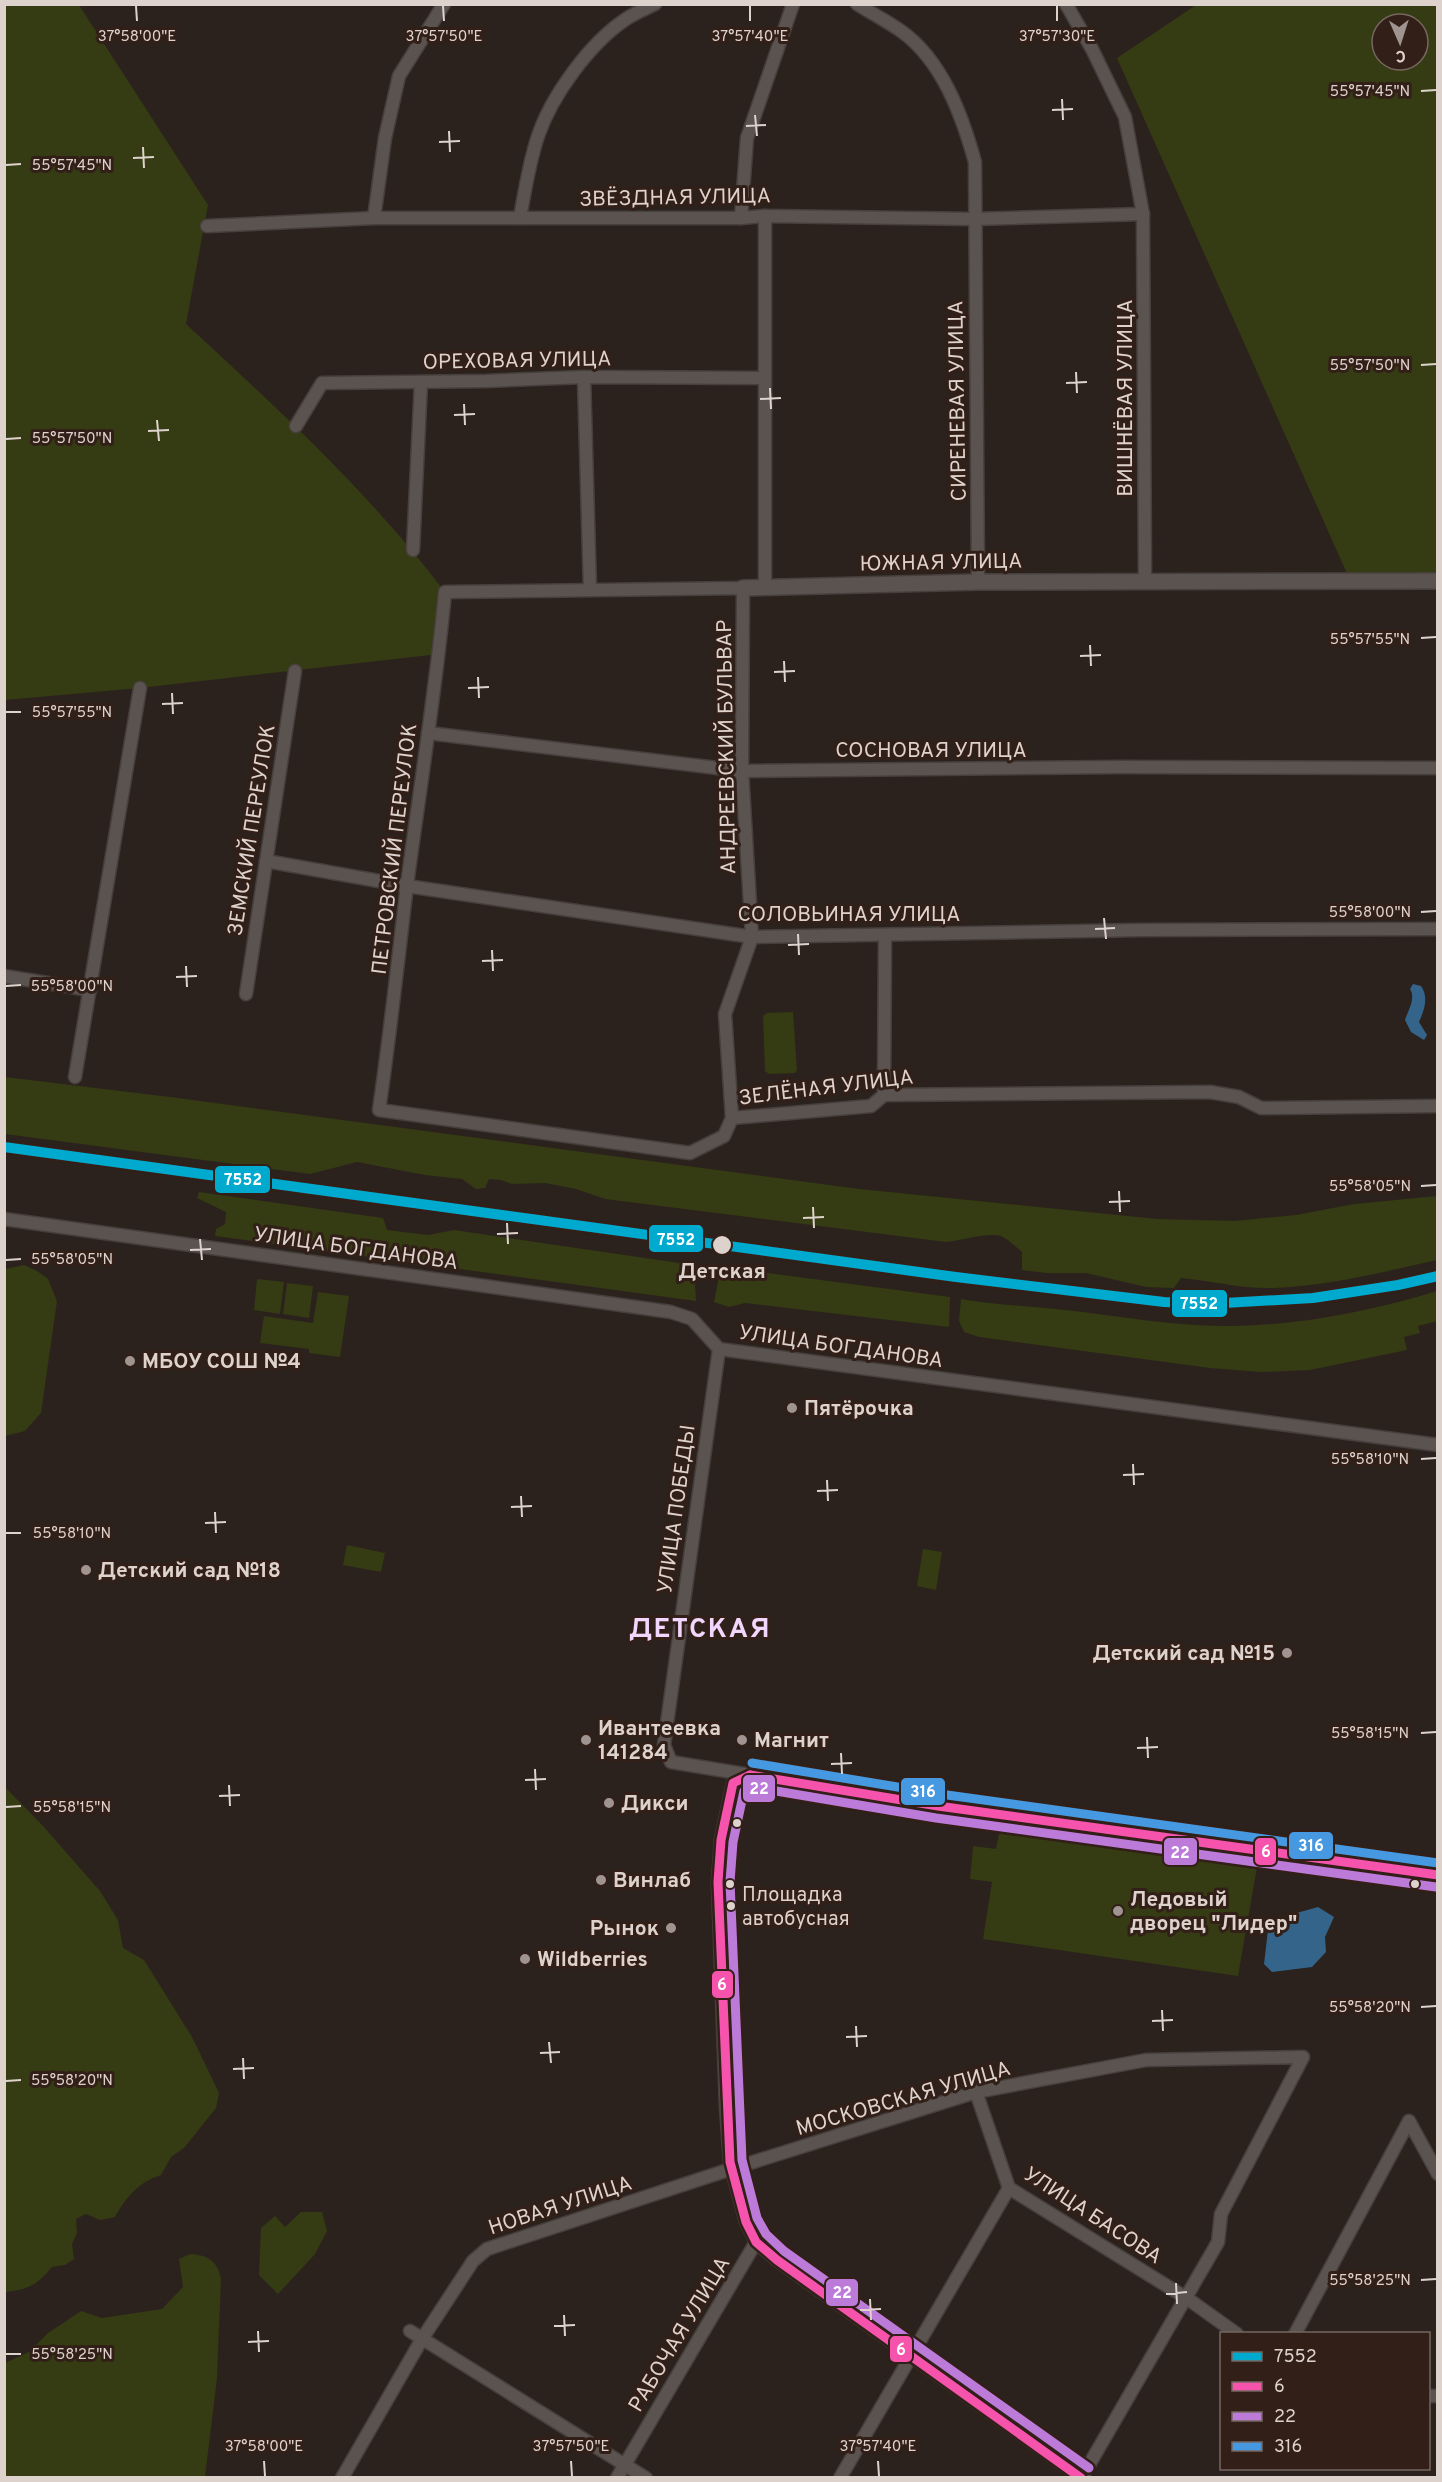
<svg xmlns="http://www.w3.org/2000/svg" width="1442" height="2482" viewBox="0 0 1442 2482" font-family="Overpass,sans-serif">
  <rect width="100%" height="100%" fill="#2b221e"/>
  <g fill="#353b12" fill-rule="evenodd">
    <path d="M 5,5 L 79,5 L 208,205 L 186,324 C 277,408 370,493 445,592 L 439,654 L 140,688 L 5,700 Z"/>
    <path d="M 1196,5 L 1437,5 L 1437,576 L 1349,578 L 1117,58 ZM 1382,24 L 1418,24 L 1418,60 L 1382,60 Z"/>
    <path d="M 793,1012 L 797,1070 L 795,1073 L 769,1074 L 765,1071 L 763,1016 L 767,1013 Z"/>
    <path d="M 5,1077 L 178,1098 L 859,1189 L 1157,1219 L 1235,1221 L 1296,1215 L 1354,1204 L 1437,1196 L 1437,1260 C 1383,1272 1329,1286 1273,1288 C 1242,1289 1213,1281 1181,1278 L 1174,1288 L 1146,1287 L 1086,1273 L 1046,1273 L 1022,1270 L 1022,1252 C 1016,1247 1010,1241 1003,1237 C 991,1231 960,1241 946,1242 L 605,1199 L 576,1189 L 545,1183 L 512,1184 L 501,1180 L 489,1179 L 485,1188 L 476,1189 L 462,1179 L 425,1175 L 357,1162 L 310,1174 L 5,1134 Z"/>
    <path d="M 199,1192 L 383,1218 L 387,1230 L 428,1235 L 454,1230 L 700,1266 L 695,1283 L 696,1301 L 215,1236 L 216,1229 L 225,1224 L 226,1212 L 197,1198 Z"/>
    <path d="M 24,1265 L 37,1271 L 48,1279 L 57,1301 L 41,1413 L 25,1431 L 5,1436 L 5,1269 Z"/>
    <path d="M 721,1267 L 950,1297 L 949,1327 L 745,1303 L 729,1307 L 714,1302 Z"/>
    <path d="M 257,1279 L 284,1282 L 280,1314 L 254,1310 Z"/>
    <path d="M 287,1283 L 313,1286 L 309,1318 L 283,1314 Z"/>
    <path d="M 1437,1291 L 1437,1321 L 1418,1326 L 1420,1333 L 1404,1337 L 1407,1350 L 1310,1370 L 1261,1372 L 1210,1368 L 979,1337 L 964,1332 L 959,1321 L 961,1299 C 995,1305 1030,1306 1065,1310 C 1120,1316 1177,1327 1232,1326 C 1302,1325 1371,1311 1437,1291 Z"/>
    <path d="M 318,1292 L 349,1296 L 340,1357 L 309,1353 L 309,1349 L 260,1343 L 264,1316 L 313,1323 Z"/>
    <path d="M 347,1545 L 385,1553 L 381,1572 L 343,1565 Z"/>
    <path d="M 923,1549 L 942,1552 L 936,1590 L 917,1586 Z"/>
    <path d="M 4,1786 L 43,1826 L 100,1891 L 118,1920 L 123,1948 L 144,1960 L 192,2037 L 219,2093 L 216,2108 L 184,2148 L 171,2157 L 161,2175 C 139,2182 126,2197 115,2217 L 100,2220 L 86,2214 L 76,2219 L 77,2233 L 72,2244 L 74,2259 L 65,2265 L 52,2267 C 36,2286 29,2289 5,2292 Z"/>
    <path d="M 1000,1829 L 1257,1867 L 1238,1976 L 983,1939 L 992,1882 L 970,1879 L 973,1846 L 996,1849 Z"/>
    <path d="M 301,2212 L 322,2212 L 327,2231 L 315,2254 L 278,2294 L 259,2275 L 261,2228 L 275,2216 L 285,2227 Z"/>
    <path d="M 190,2254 C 208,2255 217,2261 221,2278 L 217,2378 L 205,2477 L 5,2477 L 5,2363 L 29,2352 L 48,2333 L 81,2311 L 102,2318 L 162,2309 L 183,2287 L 179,2259 Z"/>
  </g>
  <g fill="#346489">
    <path d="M 1413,984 L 1421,986 C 1429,997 1424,1011 1419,1022 L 1427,1035 L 1424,1040 L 1411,1032 L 1405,1020 C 1408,1011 1416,998 1410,989 Z"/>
    <path d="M 1318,1907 L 1334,1917 L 1325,1937 L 1326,1952 L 1312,1967 L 1272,1972 L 1264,1964 L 1268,1930 L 1293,1914 Z"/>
  </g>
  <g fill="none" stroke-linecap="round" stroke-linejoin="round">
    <g stroke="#473f3c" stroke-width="15">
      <g id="minor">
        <path d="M 857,4 C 871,13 887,21 901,31 C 942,60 962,115 975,162 L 978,582"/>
        <path d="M 1066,4 L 1092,49 L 1125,117 L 1143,214 L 1145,581"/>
        <path d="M 374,218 L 385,138 L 399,76 L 444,4"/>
        <path d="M 520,218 C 525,190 529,163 538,136 C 552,95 590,43 626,19 C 635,13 645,9 655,4"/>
        <path d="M 741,218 L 747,138 L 793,4"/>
        <path d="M 207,226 L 374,218 L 741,218 L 765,216 L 975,219 L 1143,214"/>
        <path d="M 584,377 L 590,590"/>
        <path d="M 296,426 L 322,383 L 486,381 L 584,377 L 764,378"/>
        <path d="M 413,550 L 421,382"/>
        <path d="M 765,587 L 765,216"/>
        <path d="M 428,733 L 742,771 L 1120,767 L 1438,768"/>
        <path d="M 266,861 L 407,886 L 752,937 L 1140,930 L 1438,929"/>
        <path d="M 4,976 L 90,990"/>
        <path d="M 246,994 L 295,671"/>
        <path d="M 75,1077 L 140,688"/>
        <path d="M 884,1095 L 885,936"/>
        <path d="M 732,1118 L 725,1014 L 752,937 L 742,771 L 743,588 L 445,592 C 436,690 420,787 407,885 C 398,960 390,1035 379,1110 L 690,1153 L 724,1136 L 732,1118 L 871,1106 L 884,1095 L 1210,1092 L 1239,1097 L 1261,1108 L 1438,1106"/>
        <path d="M 4,1219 L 671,1312 L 692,1319 L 719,1349 L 1438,1445"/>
        <path d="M 719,1349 L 664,1745 L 671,1762 L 750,1775"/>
        <path d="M 750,1775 L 733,1783 L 721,1840 L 718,1882 L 726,2106 L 730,2162 L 746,2222 L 756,2242 L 777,2260 L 1082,2478"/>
        <path d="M 976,2092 L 1009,2188 L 1188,2299 L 1237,2334"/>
        <path d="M 410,2331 L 646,2478"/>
        <path d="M 1295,2334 L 1409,2121 L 1438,2174"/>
        <path d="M 1428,2396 L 1438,2396"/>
        <path d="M 342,2478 L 422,2339 L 473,2261 L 487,2249 L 731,2169 L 976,2092 L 1146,2060 L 1303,2057 L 1221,2214 L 1218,2242 L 1082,2477"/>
        <path d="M 617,2478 L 756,2242"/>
        <path d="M 840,2478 L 1009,2188"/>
      </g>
    </g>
    <g stroke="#473f3c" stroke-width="18">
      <g id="tertiary">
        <path d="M 743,588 L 978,582 L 1438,581"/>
        <path d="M 750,1775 L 938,1806 L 1438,1875"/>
      </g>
    </g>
    <use href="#minor" stroke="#5b5350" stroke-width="12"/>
    <use href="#tertiary" stroke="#5b5350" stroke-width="15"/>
    <g stroke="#311f18" stroke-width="14">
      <g id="bus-1">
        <path d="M 750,1775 L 733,1783 L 721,1840 L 718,1882 L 730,2162 L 746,2222 L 756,2242 L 777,2260 L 1081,2478"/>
        <path d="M 750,1775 L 938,1806 L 1438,1875"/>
      </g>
    </g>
    <g stroke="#311f18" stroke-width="14">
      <path id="bus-2" d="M 1089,2468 L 784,2251 L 766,2234 L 757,2218 L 742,2160 L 730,1882 L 733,1842 L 744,1791 L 752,1787 L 936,1818 L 1436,1887"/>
    </g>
    <g stroke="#311f18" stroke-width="14">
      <path id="bus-3" d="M 752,1763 L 940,1794 L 1438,1863"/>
    </g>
    <use href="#bus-1" stroke="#f653ac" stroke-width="9"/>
    <use href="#bus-2" stroke="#bd7bd9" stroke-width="9"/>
    <use href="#bus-3" stroke="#4699e1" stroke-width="9"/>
    <g stroke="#311f18" stroke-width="15">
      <path id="rail-1" d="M 4,1147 L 956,1277 L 1164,1302 L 1207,1304 L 1313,1298 L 1398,1285 L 1438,1276"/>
    </g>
    <use href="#rail-1" stroke="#00a9ce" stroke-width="10"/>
  </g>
  <path fill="none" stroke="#ded2cd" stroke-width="2" d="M 136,6 L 137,21M 443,6 L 444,21M 750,6 L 750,21M 1057,6 L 1057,21M 1421,91 L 1436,90M 1062,99 L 1063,120M 1052,110 L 1073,109M 755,115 L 757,136M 746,126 L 766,125M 449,131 L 450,152M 439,142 L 460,141M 143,147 L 144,168M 133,158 L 154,157M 6,165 L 21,164M 1421,365 L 1436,364M 1076,372 L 1077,393M 1066,383 L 1087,382M 770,388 L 771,409M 760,399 L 781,398M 464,404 L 465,425M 454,415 L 475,414M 157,420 L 159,441M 148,431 L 169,430M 6,439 L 21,438M 1421,638 L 1436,637M 1090,645 L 1091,666M 1080,656 L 1101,655M 784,661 L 785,682M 774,672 L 795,671M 478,677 L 479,698M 468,688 L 489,687M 172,693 L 173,714M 162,704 L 183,703M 6,712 L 21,712M 1421,912 L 1436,911M 1104,918 L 1106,939M 1095,929 L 1115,928M 798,934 L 799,955M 788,945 L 809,944M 492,950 L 493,971M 482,961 L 503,960M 186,966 L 187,987M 176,977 L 197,976M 6,986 L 21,985M 1421,1186 L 1436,1185M 1119,1191 L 1120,1212M 1109,1202 L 1130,1201M 813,1207 L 814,1228M 803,1218 L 824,1217M 507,1223 L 508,1244M 497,1234 L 518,1233M 200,1239 L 202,1260M 190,1250 L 211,1249M 6,1260 L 21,1259M 1421,1459 L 1436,1458M 1133,1464 L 1134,1485M 1123,1475 L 1144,1474M 827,1480 L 828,1501M 817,1491 L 838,1490M 521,1496 L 522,1517M 511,1507 L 532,1506M 215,1512 L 216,1533M 205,1523 L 226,1522M 6,1533 L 21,1533M 1421,1733 L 1436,1732M 1147,1737 L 1148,1758M 1137,1748 L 1158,1747M 841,1753 L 842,1774M 831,1764 L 852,1763M 535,1769 L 536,1790M 525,1780 L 546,1779M 229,1785 L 230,1806M 219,1796 L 240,1795M 6,1807 L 21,1806M 1421,2007 L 1436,2006M 1162,2010 L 1163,2031M 1152,2021 L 1173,2020M 856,2026 L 857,2047M 846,2037 L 867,2036M 549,2042 L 551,2063M 540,2053 L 560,2052M 243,2058 L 244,2079M 233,2069 L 254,2068M 6,2081 L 21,2080M 1421,2280 L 1436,2279M 1176,2283 L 1177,2304M 1166,2294 L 1187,2292M 870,2299 L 871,2320M 860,2310 L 881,2309M 564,2315 L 565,2336M 554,2326 L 575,2325M 258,2331 L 259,2352M 248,2342 L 269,2341M 6,2354 L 21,2354M 264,2461 L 265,2476M 571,2461 L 572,2476M 878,2461 L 879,2476"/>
  <g fill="#ded2cd" stroke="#311f18" stroke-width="2">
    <circle cx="722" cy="1245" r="10"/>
    <circle cx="737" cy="1823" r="5"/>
    <circle cx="730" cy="1884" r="5"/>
    <circle cx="1415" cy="1884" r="5"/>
    <circle cx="731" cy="1906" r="5"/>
  </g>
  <g fill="#9f9490" stroke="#311f18" stroke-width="2">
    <circle cx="130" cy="1361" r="6"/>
    <circle cx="792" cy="1408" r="6"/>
    <circle cx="86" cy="1570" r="6"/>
    <circle cx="1287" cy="1653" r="6"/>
    <circle cx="586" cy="1740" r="6"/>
    <circle cx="742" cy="1740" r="6"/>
    <circle cx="609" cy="1803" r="6"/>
    <circle cx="601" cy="1880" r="6"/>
    <circle cx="1118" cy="1911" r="6"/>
    <circle cx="671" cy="1928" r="6"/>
    <circle cx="525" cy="1959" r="6"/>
  </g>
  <g text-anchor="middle" stroke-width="6" stroke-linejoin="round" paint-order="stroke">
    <g font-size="20" fill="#ded2cd" stroke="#311f18" text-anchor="start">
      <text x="742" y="1901">Площадка<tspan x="742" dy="24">автобусная</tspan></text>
    </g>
    <g font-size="21" fill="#ded2cd" stroke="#311f18">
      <text transform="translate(675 197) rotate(-1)" y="7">ЗВЁЗДНАЯ УЛИЦА</text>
      <text transform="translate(517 360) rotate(-1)" y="7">ОРЕХОВАЯ УЛИЦА</text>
      <text transform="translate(1125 398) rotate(-90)" y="7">ВИШНЁВАЯ УЛИЦА</text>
      <text transform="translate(957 401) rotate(-91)" y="7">СИРЕНЕВАЯ УЛИЦА</text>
      <text transform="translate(941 562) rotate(-1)" y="7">ЮЖНАЯ УЛИЦА</text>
      <text transform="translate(726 747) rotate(-91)" y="7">АНДРЕЕВСКИЙ БУЛЬВАР</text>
      <text x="931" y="757">СОСНОВАЯ УЛИЦА</text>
      <text transform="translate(251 830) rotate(-81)" y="7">ЗЕМСКИЙ ПЕРЕУЛОК</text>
      <text transform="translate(394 849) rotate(-83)" y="7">ПЕТРОВСКИЙ ПЕРЕУЛОК</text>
      <text x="849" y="921">СОЛОВЬИНАЯ УЛИЦА</text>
      <text transform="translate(826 1087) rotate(-7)" y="7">ЗЕЛЁНАЯ УЛИЦА</text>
      <text transform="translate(356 1248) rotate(8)" y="7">УЛИЦА БОГДАНОВА</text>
      <text transform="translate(841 1346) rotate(8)" y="7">УЛИЦА БОГДАНОВА</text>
      <text transform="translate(676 1509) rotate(-82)" y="7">УЛИЦА ПОБЕДЫ</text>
      <text transform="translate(903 2098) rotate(-16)" y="7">МОСКОВСКАЯ УЛИЦА</text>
      <text transform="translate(560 2205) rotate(-18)" y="7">НОВАЯ УЛИЦА</text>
      <text transform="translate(1093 2215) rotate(33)" y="7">УЛИЦА БАСОВА</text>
      <text transform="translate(679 2334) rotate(-59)" y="7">РАБОЧАЯ УЛИЦА</text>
    </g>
    <g font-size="21" font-weight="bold" fill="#ded2cd" stroke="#311f18">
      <text x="722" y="1278">Детская</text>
    </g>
    <g font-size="21" font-weight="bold" fill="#ded2cd" stroke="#311f18" text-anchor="start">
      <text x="142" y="1368">МБОУ СОШ №4</text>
      <text x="804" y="1415">Пятёрочка</text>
      <text x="98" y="1577">Детский сад №18</text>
      <text x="1275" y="1660" text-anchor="end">Детский сад №15</text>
      <text x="598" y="1735">Ивантеевка<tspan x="598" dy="24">141284</tspan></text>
      <text x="754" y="1747">Магнит</text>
      <text x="621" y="1810">Дикси</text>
      <text x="613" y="1887">Винлаб</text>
      <text x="1130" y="1906">Ледовый<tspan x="1130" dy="24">дворец "Лидер"</tspan></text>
      <text x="659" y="1935" text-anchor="end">Рынок</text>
      <text x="537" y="1966">Wildberries</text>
    </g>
    <g font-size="27" font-weight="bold" letter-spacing="1.5" fill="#f1d7fe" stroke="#311f18">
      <text x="700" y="1637">ДЕТСКАЯ</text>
    </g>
  </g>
  <g font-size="15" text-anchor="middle" fill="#ded2cd" stroke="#311f18" stroke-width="6" stroke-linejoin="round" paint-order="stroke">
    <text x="137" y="41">37°58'00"E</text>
    <text x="444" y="41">37°57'50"E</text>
    <text x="750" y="41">37°57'40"E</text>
    <text x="1057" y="41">37°57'30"E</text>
    <text x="1370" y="96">55°57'45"N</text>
    <text x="72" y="170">55°57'45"N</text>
    <text x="1370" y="370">55°57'50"N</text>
    <text x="72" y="443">55°57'50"N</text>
    <text x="1370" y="644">55°57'55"N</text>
    <text x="72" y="717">55°57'55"N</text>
    <text x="1370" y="917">55°58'00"N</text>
    <text x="72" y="991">55°58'00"N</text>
    <text x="1370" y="1191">55°58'05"N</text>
    <text x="72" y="1264">55°58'05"N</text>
    <text x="1370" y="1464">55°58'10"N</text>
    <text x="72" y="1538">55°58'10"N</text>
    <text x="1370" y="1738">55°58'15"N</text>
    <text x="72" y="1812">55°58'15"N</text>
    <text x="1370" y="2012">55°58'20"N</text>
    <text x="72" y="2085">55°58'20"N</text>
    <text x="1370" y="2285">55°58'25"N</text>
    <text x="72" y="2359">55°58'25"N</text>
    <text x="264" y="2451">37°58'00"E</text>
    <text x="571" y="2451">37°57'50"E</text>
    <text x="878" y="2451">37°57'40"E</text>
  </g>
  <g stroke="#311f18" stroke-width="2">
    <rect x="214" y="1165" width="57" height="29" rx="6" fill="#00a9ce"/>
    <rect x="648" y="1224" width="56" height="29" rx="6" fill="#00a9ce"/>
    <rect x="1171" y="1289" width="57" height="29" rx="6" fill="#00a9ce"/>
    <rect x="742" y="1774" width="34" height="29" rx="6" fill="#bd7bd9"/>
    <rect x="900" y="1777" width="46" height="29" rx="6" fill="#4699e1"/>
    <rect x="1288" y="1831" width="46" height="29" rx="6" fill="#4699e1"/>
    <rect x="1254" y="1837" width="23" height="29" rx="6" fill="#f653ac"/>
    <rect x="1163" y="1837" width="35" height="29" rx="6" fill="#bd7bd9"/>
    <rect x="711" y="1970" width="23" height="29" rx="6" fill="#f653ac"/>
    <rect x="825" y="2278" width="34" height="29" rx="6" fill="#bd7bd9"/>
    <rect x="889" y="2335" width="24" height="28" rx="6" fill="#f653ac"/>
  </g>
  <g font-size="16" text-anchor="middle" font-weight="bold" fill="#fff">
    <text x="243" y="1185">7552</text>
    <text x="676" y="1245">7552</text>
    <text x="1199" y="1309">7552</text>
    <text x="759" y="1794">22</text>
    <text x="923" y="1797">316</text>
    <text x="1311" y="1851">316</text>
    <text x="1266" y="1857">6</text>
    <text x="1180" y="1858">22</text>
    <text x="722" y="1990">6</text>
    <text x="842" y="2298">22</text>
    <text x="901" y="2355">6</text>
  </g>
  <rect width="1442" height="2482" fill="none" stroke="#ded2cd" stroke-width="12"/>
  <rect x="1220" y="2332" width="210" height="138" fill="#311f18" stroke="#766760" stroke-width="1.5"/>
  <rect x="1232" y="2352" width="30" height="9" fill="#00a9ce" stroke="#766760" stroke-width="1.5"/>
  <text x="1274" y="2362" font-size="18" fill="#ded2cd">7552</text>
  <rect x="1232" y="2382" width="30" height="9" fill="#f653ac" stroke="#766760" stroke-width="1.5"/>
  <text x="1274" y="2392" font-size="18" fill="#ded2cd">6</text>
  <rect x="1232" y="2412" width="30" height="9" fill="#bd7bd9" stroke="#766760" stroke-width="1.5"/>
  <text x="1274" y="2422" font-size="18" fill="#ded2cd">22</text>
  <rect x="1232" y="2442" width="30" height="9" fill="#4699e1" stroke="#766760" stroke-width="1.5"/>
  <text x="1274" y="2452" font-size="18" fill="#ded2cd">316</text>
  <g transform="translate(1400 42) rotate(177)"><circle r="28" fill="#311f18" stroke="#766760" stroke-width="1.5"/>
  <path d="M0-4.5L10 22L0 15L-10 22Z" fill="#9f9490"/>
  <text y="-9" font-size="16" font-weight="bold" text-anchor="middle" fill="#ded2cd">С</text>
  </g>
</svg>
